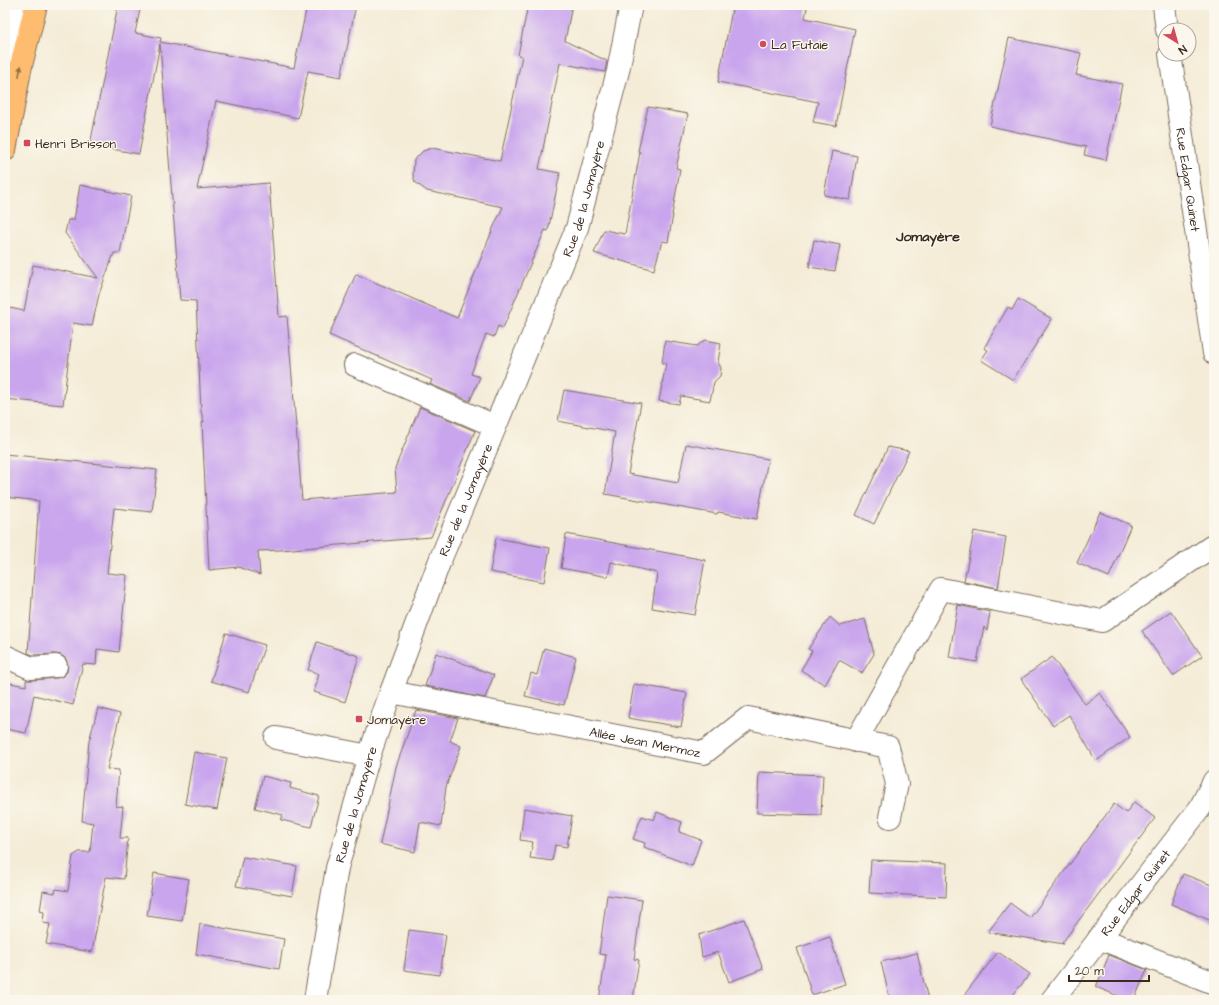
<svg xmlns="http://www.w3.org/2000/svg" width="1219" height="1005" viewBox="0 0 1219 1005" font-family="'Architects Daughter',sans-serif">
  <rect width="100%" height="100%" fill="#fbf7ec"/>
  <filter id="ink" filterUnits="userSpaceOnUse"><feTurbulence type="fractalNoise" baseFrequency=".025" numOctaves="2"/><feDisplacementMap in="SourceGraphic" scale="8" xChannelSelector="R" yChannelSelector="G"/><feConvolveMatrix kernelMatrix="1 2 1 2 8 2 1 2 1" color-interpolation-filters="sRGB"/></filter>
  <filter id="wash" filterUnits="userSpaceOnUse"><feTurbulence type="fractalNoise" baseFrequency=".012" numOctaves="4" result="noise"/><feDisplacementMap in="SourceGraphic" scale="16" xChannelSelector="R" yChannelSelector="G"/><feGaussianBlur stdDeviation="0.9" result="paint"/><feColorMatrix in="noise" values="0 0 0 0 0 0 0 0 0 0 0 0 0 0 0 0 0 1.4 0 .05"/><feComposite in="paint" operator="in"/></filter>
  <g filter="url(#wash)">
    <rect width="100%" height="100%" fill="#f4ecd7"/>
    <g id="blocks">
      <g fill="#c9a5ed">
        <path d="M 118,5 L 141,5 L 135,33 L 161,38 L 160,42 L 294,68 L 307,5 L 356,5 L 341,77 L 308,71 L 298,118 L 216,101 L 197,189 L 269,183 L 279,317 L 287,316 L 302,500 L 397,492 L 395,468 L 420,407 L 475,431 L 431,537 L 281,550 L 258,551 L 260,575 L 238,567 L 209,570 L 202,422 L 204,422 L 201,411 L 196,301 L 180,300 L 160,44 L 139,154 L 90,145 Z"/>
        <path d="M 528,5 L 572,5 L 565,41 L 607,61 L 605,72 L 560,63 L 539,169 L 560,173 L 548,231 L 545,230 L 503,328 L 498,326 L 494,337 L 486,334 L 471,374 L 480,377 L 470,401 L 430,384 L 432,380 L 329,335 L 356,274 L 457,318 L 494,226 L 503,207 L 427,191 L 415,182 L 413,175 L 414,160 L 423,151 L 432,148 L 500,161 L 522,56 L 518,55 Z"/>
        <path d="M 733,5 L 792,5 L 807,8 L 805,18 L 855,29 L 836,126 L 813,122 L 818,102 L 718,82 Z"/>
        <path d="M 1009,38 L 1081,53 L 1076,75 L 1122,84 L 1106,160 L 1084,155 L 1086,147 L 990,126 Z"/>
        <path d="M 648,107 L 688,114 L 676,168 L 680,169 L 672,215 L 673,215 L 668,242 L 662,241 L 654,270 L 594,253 L 604,230 L 625,234 L 640,152 L 638,151 Z"/>
        <path d="M 832,151 L 857,156 L 850,200 L 824,195 Z"/>
        <path d="M 80,185 L 131,196 L 120,253 L 114,253 L 99,294 L 92,326 L 73,323 L 63,405 L 5,399 L 5,307 L 24,311 L 33,265 L 98,278 L 65,233 L 68,220 L 74,220 Z"/>
        <path d="M 814,240 L 840,245 L 835,271 L 809,267 Z"/>
        <path d="M 1018,299 L 1052,319 L 1013,380 L 981,360 L 988,350 L 984,348 L 1008,307 L 1012,310 Z"/>
        <path d="M 705,340 L 721,343 L 718,362 L 721,368 L 720,376 L 714,382 L 710,401 L 681,396 L 679,404 L 659,401 L 666,363 L 662,363 L 665,341 L 697,346 Z"/>
        <path d="M 564,390 L 641,403 L 628,474 L 678,483 L 686,444 L 768,459 L 757,519 L 718,512 L 717,514 L 605,494 L 615,432 L 558,421 Z"/>
        <path d="M 888,447 L 909,451 L 874,524 L 856,515 Z"/>
        <path d="M 5,454 L 157,470 L 152,512 L 114,508 L 107,573 L 127,575 L 119,652 L 97,649 L 96,665 L 83,664 L 73,705 L 34,695 L 26,733 L 5,729 L 5,682 L 26,686 L 26,680 L 32,680 L 57,678 L 63,676 L 67,672 L 68,665 L 66,659 L 61,655 L 55,654 L 33,655 L 28,653 L 39,501 L 5,497 Z"/>
        <path d="M 1100,512 L 1131,525 L 1109,577 L 1077,563 Z"/>
        <path d="M 974,531 L 1006,537 L 998,588 L 964,581 Z"/>
        <path d="M 566,534 L 705,560 L 695,615 L 652,608 L 657,573 L 611,562 L 608,577 L 561,568 Z"/>
        <path d="M 496,538 L 550,548 L 544,582 L 490,572 Z"/>
        <path d="M 958,605 L 990,612 L 987,631 L 984,627 L 977,662 L 949,657 Z"/>
        <path d="M 1171,611 L 1202,656 L 1173,676 L 1142,631 Z"/>
        <path d="M 830,617 L 840,626 L 865,619 L 874,654 L 862,673 L 839,660 L 825,685 L 801,670 L 812,651 L 808,649 Z"/>
        <path d="M 226,633 L 265,645 L 249,692 L 211,681 Z"/>
        <path d="M 317,642 L 359,656 L 345,702 L 314,692 L 319,674 L 308,670 Z"/>
        <path d="M 544,648 L 576,657 L 564,705 L 525,696 L 531,673 L 537,675 Z"/>
        <path d="M 436,653 L 494,675 L 485,698 L 425,686 Z"/>
        <path d="M 1052,657 L 1085,704 L 1100,693 L 1130,737 L 1096,761 L 1069,715 L 1053,726 L 1021,679 Z"/>
        <path d="M 634,684 L 687,693 L 681,727 L 628,718 Z"/>
        <path d="M 98,708 L 120,714 L 107,769 L 119,770 L 116,806 L 123,807 L 120,838 L 128,838 L 124,879 L 106,877 L 92,952 L 46,944 L 50,924 L 43,923 L 44,912 L 40,911 L 43,891 L 55,893 L 56,889 L 68,891 L 73,856 L 79,852 L 90,852 L 93,823 L 82,821 L 89,741 Z"/>
        <path d="M 416,710 L 458,718 L 450,741 L 461,746 L 446,787 L 441,826 L 420,822 L 415,852 L 380,844 L 396,767 Z"/>
        <path d="M 194,752 L 227,758 L 217,810 L 185,804 Z"/>
        <path d="M 759,772 L 823,775 L 821,815 L 757,813 Z"/>
        <path d="M 263,776 L 291,783 L 290,788 L 319,796 L 311,827 L 281,820 L 283,815 L 255,808 Z"/>
        <path d="M 1134,802 L 1155,818 L 1062,943 L 1064,944 L 988,932 L 1010,903 L 1030,918 L 1114,804 L 1126,813 Z"/>
        <path d="M 524,808 L 572,816 L 567,847 L 555,845 L 552,861 L 530,858 L 533,842 L 520,840 Z"/>
        <path d="M 657,812 L 682,822 L 679,832 L 701,840 L 692,866 L 644,847 L 645,843 L 633,839 L 642,816 L 654,820 Z"/>
        <path d="M 243,857 L 297,866 L 292,896 L 236,886 Z"/>
        <path d="M 871,860 L 947,863 L 946,897 L 869,893 Z"/>
        <path d="M 154,873 L 189,879 L 182,921 L 147,916 Z"/>
        <path d="M 1183,874 L 1214,886 L 1214,922 L 1171,904 Z"/>
        <path d="M 607,895 L 642,900 L 634,959 L 639,960 L 633,1000 L 599,1000 L 606,955 L 599,954 Z"/>
        <path d="M 744,919 L 763,969 L 729,982 L 718,952 L 702,957 L 699,935 Z"/>
        <path d="M 200,924 L 284,939 L 279,969 L 196,954 Z"/>
        <path d="M 409,930 L 446,935 L 440,975 L 404,970 Z"/>
        <path d="M 830,937 L 845,984 L 812,995 L 797,948 Z"/>
        <path d="M 998,952 L 1030,974 L 1009,1000 L 960,1000 Z"/>
        <path d="M 917,953 L 928,1000 L 890,1000 L 881,962 Z"/>
        <path d="M 1109,955 L 1147,970 L 1134,1000 L 1128,1000 L 1096,987 Z"/>
      </g>
    </g>
  </g>
  <g filter="url(#ink)">
    <use href="#blocks" fill-opacity="0" stroke="#7c6e5f" stroke-width="1"/>
    <g fill="none" stroke-linecap="round" stroke-linejoin="round">
      <g stroke="#7c6e5f" stroke-width="24">
        <g id="minor">
          <path d="M 1164,5 L 1167,30"/>
          <path id="s1" d="M 1170,54 L 1214,353"/>
          <path d="M 5,66 L 18,5"/>
          <path d="M 355,365 L 495,426"/>
          <path d="M 5,656 L 31,668 L 56,666"/>
          <path id="s2" d="M 391,692 L 704,753 L 748,718 L 888,747 L 897,784 L 890,817"/>
          <path d="M 276,738 L 369,756"/>
          <path d="M 856,741 L 941,589 L 1102,621 L 1214,545"/>
          <path d="M 1099,938 L 1214,983"/>
          <path id="s3" d="M 315,1000 L 337,868 L 369,756 L 387,703 L 439,563 L 577,228 L 618,71 L 631,5"/>
          <path id="s4" d="M 1052,1000 L 1200,808 L 1214,781"/>
        </g>
      </g>
      <g stroke="#7c6e5f" stroke-width="24">
        <path id="major" d="M 5,150 L 20,70 L 36,5"/>
      </g>
      <use href="#minor" stroke="#fff" stroke-width="22"/>
      <use href="#major" stroke="#febc70" stroke-width="22"/>
    </g>
    <defs><path id="oneway-solid" d="M-6-.8H1V-3.2L6.5 0L1 3.2V.8H-6Z"/></defs>
    <use fill="#936c43" href="#oneway-solid" transform="translate(20 71) rotate(-78)"/>
  </g>
  <g fill="#d1495b" stroke="#fbf7ec" stroke-width="1.5">
    <circle cx="763" cy="44" r="4"/>
    <rect x="23" y="139" width="8" height="8" rx="2"/>
    <rect x="355" y="715" width="8" height="8" rx="2"/>
  </g>
  <g text-anchor="middle" stroke-width="3" stroke-linejoin="round" paint-order="stroke">
    <g font-size="13" fill="#3b2a1e" stroke="#fbf7ec" text-anchor="start">
      <text x="771" y="49">La Futaie</text>
      <text x="35" y="148">Henri Brisson</text>
      <text x="367" y="724">Jomayère</text>
    </g>
    <g font-size="13" fill="#3b2a1e" stroke="#fbf7ec">
      <text dy="5" stroke="none"><textPath href="#s1" startOffset="127">Rue Edgar Quinet</textPath></text>
      <text dy="5" stroke="none"><textPath href="#s3" startOffset="848">Rue de la Jomayère</textPath></text>
      <text dy="5" stroke="none"><textPath href="#s3" startOffset="524">Rue de la Jomayère</textPath></text>
      <text dy="5" stroke="none"><textPath href="#s2" startOffset="259">Allée Jean Mermoz</textPath></text>
      <text dy="5" stroke="none"><textPath href="#s3" startOffset="200">Rue de la Jomayère</textPath></text>
      <text dy="5" stroke="none"><textPath href="#s4" startOffset="136">Rue Edgar Quinet</textPath></text>
    </g>
    <g font-size="14" font-weight="bold" fill="#3b2a1e" stroke="#fbf7ec">
      <text x="928" y="241">Jomayère</text>
    </g>
  </g>
  <rect width="1219" height="1005" fill="none" stroke="#fbf7ec" stroke-width="20"/>
  <g transform="translate(1177 42) rotate(143)"><circle r="19" fill="#fbf7ec" stroke="#aea59a"/>
  <path d="M0-3L7 15L0 10L-7 15Z" fill="#d1495b"/>
  <text y="-6" font-size="11" font-weight="bold" text-anchor="middle" fill="#3b2a1e">N</text>
  </g>
  <path d="M1069 975v6h80v-6" fill="none" stroke="#3b2a1e" stroke-width="2"/>
  <text x="1075" y="975" font-size="12" fill="#3b2a1e" stroke="#fbf7ec" stroke-width="3" paint-order="stroke">20 m</text>
</svg>
